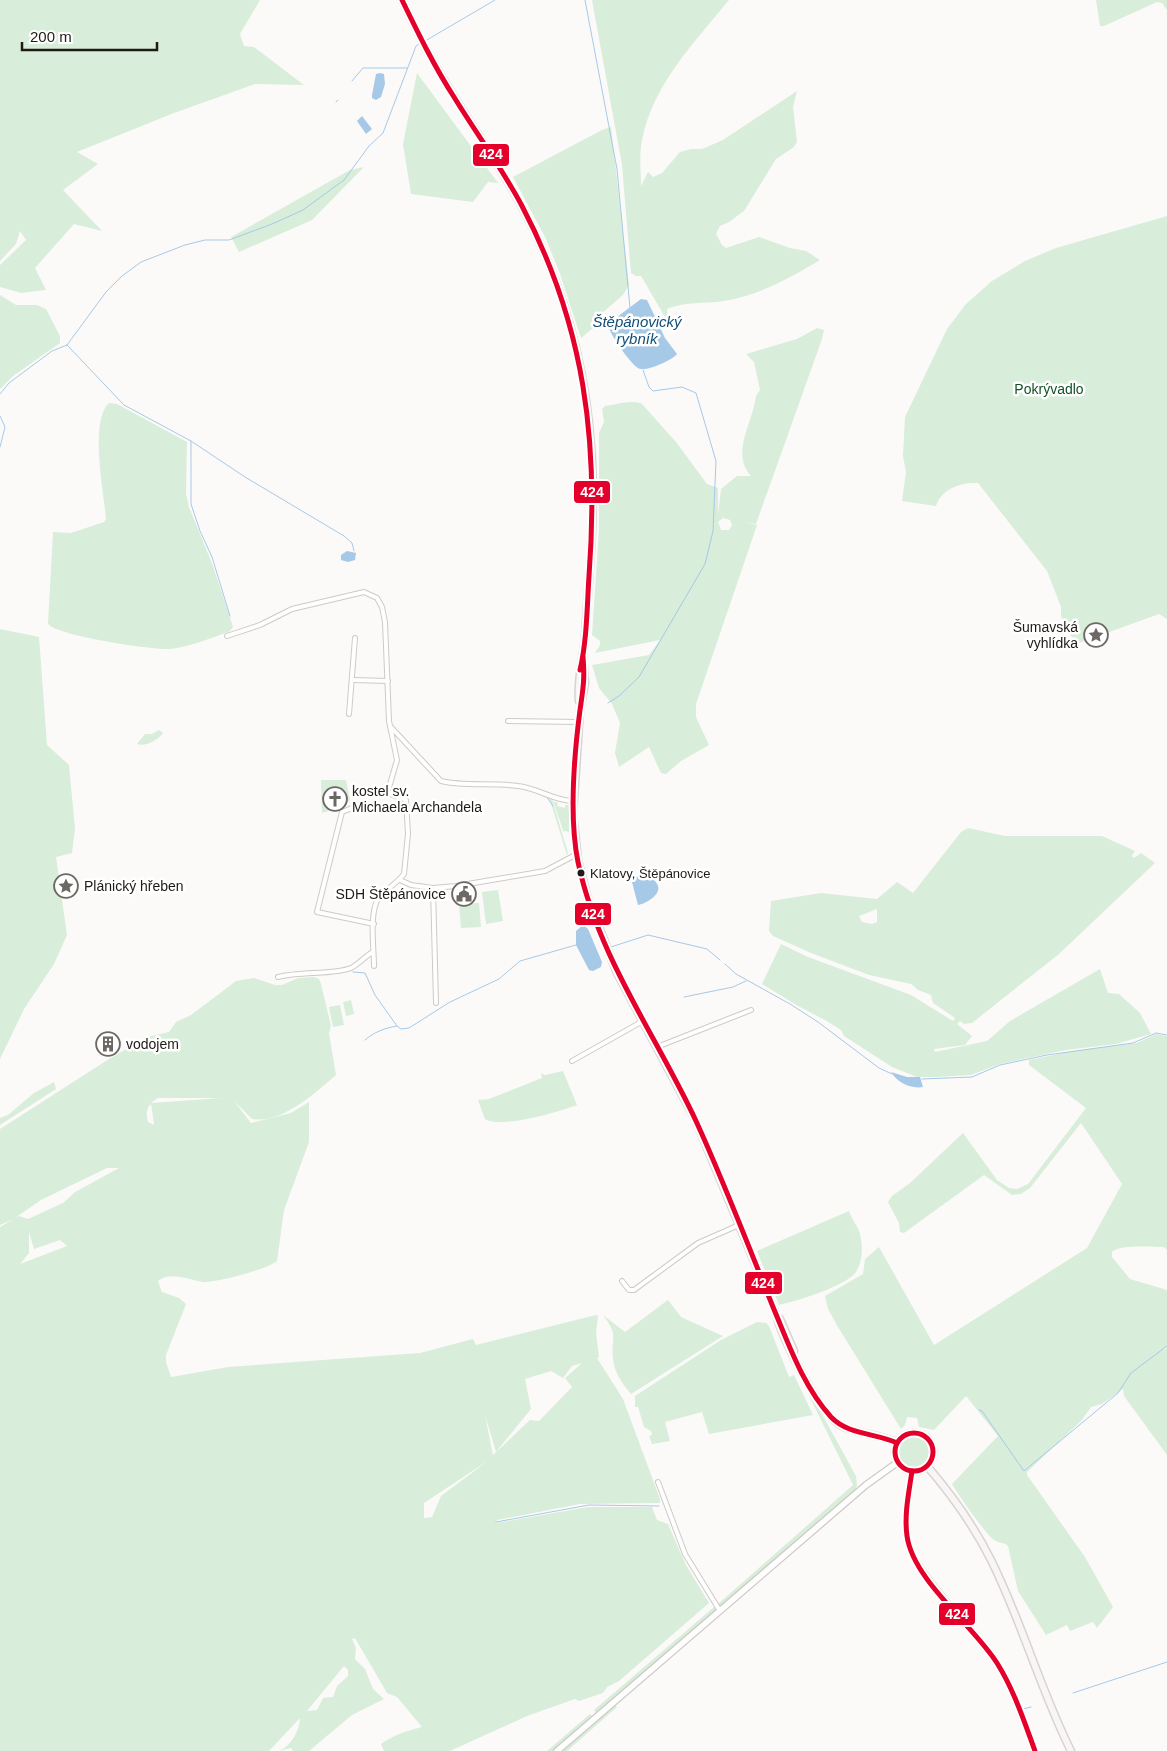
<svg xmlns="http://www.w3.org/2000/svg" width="1167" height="1751" viewBox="0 0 1167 1751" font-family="Helvetica,sans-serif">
  <rect width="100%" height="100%" fill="#fcfaf8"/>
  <g fill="#d8edda" fill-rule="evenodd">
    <path d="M 0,0 L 260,0 L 240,34 L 244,46 L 254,47 L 304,85 L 255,84 L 174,113 L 77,152 L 98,164 L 63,190 L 102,231 L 74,224 L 35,268 L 46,290 L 21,293 L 0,287 L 0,265 L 26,240 L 20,231 L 16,244 L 0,261 Z"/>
    <path d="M 592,0 L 729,0 C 694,43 653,84 642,140 C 639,154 641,171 641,186 L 648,172 L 653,177 L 662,173 L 680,152 L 691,149 L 702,149 L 723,140 L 797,91 L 793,107 L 797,142 L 794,147 L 776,159 L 744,211 L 729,222 L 720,226 L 716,234 L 722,245 L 726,248 L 759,237 L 790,248 L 806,251 L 820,260 C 790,278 760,295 724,301 C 704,304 687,301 667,309 L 668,322 L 641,276 L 636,276 L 631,273 L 622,165 Z"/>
    <path d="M 1096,0 L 1167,0 L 1167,10 L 1162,3 L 1157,2 L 1104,26 L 1100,26 Z"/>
    <path d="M 417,73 L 498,183 L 488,182 L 473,202 L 411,194 L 403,144 Z"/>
    <path d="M 611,127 L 629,285 L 623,295 L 602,313 L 603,320 L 581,338 L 560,274 L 546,239 L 513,177 L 602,130 Z"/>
    <path d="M 364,167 L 312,220 L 239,252 L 231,237 L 350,170 Z"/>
    <path d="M 1167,216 L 1167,619 L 1159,614 L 1079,643 L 1071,636 L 1061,616 L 1061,607 L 1047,571 L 978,483 C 961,482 941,489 936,506 L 902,501 L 906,472 L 903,456 L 905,417 L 947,329 L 966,304 L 992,281 L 1025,261 L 1056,248 Z"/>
    <path d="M 0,295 L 16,305 L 37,305 L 46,309 L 60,336 L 60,343 L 13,376 L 0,389 Z"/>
    <path d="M 817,328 L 824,330 L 822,339 L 756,524 L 742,521 L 757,525 L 696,704 L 696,717 L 709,745 L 681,761 L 666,774 L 661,773 L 649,747 L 619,767 L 615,753 L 620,723 L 612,704 L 599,688 L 592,665 L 649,655 L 660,640 L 595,653 L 600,645 L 600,641 L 592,635 L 599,529 L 599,433 L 604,422 L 602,409 L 605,406 C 615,405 632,399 642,404 L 676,442 L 707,484 L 718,488 L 718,514 L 721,489 L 737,476 L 751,476 C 730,453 753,423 756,396 L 760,390 L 754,362 L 746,354 L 797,339 ZM 723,518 L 730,520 L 732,525 L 729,530 L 721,530 L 718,522 Z"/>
    <path d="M 109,403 L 117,404 L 187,442 L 186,494 L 189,507 L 213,566 L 233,627 L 229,632 C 210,638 190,647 170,649 C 152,650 58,636 48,624 L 53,532 L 71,533 L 104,522 L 106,519 C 104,493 89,421 109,403 Z"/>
    <path d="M 0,629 L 39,637 L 47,745 L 69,765 L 75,829 L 72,853 L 56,857 L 67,935 L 54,964 L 24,1009 L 0,1059 Z"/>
    <path d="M 159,730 L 163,733 C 158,740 146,747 137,744 L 145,734 L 152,734 Z"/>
    <path d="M 321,780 L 346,780 L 350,800 L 339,808 L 322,813 Z"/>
    <path d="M 549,797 L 552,799 L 568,853 L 567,855 Z"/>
    <path d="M 553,801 L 558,803 L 557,806 L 565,808 L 565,805 L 569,805 L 569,832 L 564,831 L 564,833 Z"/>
    <path d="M 968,828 L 1005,836 L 1102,836 L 1135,851 L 1132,856 L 1134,858 L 1141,853 L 1155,863 L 1059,954 L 972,1023 L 964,1024 L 960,1021 L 957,1024 L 972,1036 L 965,1045 L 934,1049 L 935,1052 L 987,1041 L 1010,1021 L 1100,969 L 1108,993 L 1119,994 L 1140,1013 L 1151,1034 L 1116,1044 L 1066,1050 L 1000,1064 L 971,1075 L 937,1077 L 917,1077 L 892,1067 L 844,1036 L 841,1030 L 825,1020 L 798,1006 L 762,984 L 781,944 L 808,957 L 911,995 L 953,1021 L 955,1018 L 933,1003 L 931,995 L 918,990 L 911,984 L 869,975 L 811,953 L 773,936 L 769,931 L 771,901 L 821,893 L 877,899 L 897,882 L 913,893 L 961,832 ZM 877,909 L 877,922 L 872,924 L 862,922 L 859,916 Z"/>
    <path d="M 498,890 L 503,921 L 486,924 L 482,892 Z"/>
    <path d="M 479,903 L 481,927 L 461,928 L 459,904 Z"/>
    <path d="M 314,977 L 319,979 L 321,984 L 331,1026 L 329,1033 L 336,1075 C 315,1093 282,1124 252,1119 L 234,1101 L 251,1123 L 291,1113 L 309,1102 L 309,1142 L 284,1210 L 277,1261 C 269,1269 215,1283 203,1282 C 188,1280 171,1271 158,1281 L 162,1292 L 179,1298 L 186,1304 L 166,1355 L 166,1362 L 171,1377 L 228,1367 L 420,1353 L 473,1339 L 476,1345 L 596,1315 L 598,1316 L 596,1333 L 599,1357 L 597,1358 L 623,1399 L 660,1499 L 660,1503 L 580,1504 L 497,1520 L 496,1523 L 588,1507 L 652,1507 L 657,1520 L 668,1524 L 686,1565 L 709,1603 L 619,1681 L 607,1687 L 603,1693 L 579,1701 L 575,1699 L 527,1716 L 450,1751 L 384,1751 L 381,1744 C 395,1734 407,1731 422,1727 L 397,1697 L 387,1693 L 355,1638 L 352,1639 L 356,1648 L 355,1659 L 365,1669 L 373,1689 L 384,1699 L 352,1715 L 309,1751 L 293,1751 L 291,1748 L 279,1751 C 292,1745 299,1731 300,1718 L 269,1751 L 0,1751 L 0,1227 L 14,1219 L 0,1225 L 0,1129 L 109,1059 L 147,1037 L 169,1032 L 176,1022 L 191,1015 L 236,981 L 254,978 L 275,985 L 282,985 L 298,978 ZM 158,1098 L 221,1098 L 151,1103 ZM 151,1104 L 154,1124 L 154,1125 L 148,1122 C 146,1115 146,1108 151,1104 ZM 107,1168 L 119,1168 L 75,1192 L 63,1203 L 28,1219 L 19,1216 L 15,1218 L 41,1200 ZM 29,1232 L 34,1249 L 60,1240 L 67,1246 L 20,1264 L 29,1253 ZM 582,1363 L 565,1378 L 572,1387 L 539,1421 L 530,1420 L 493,1455 L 485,1415 L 496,1452 L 531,1409 L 525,1379 L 551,1371 L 563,1378 L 572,1366 ZM 489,1460 L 441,1496 L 432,1517 L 424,1518 L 424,1503 ZM 344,1666 L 348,1670 L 348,1676 L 337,1686 L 333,1697 L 323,1698 L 317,1710 L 307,1711 Z"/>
    <path d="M 351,1000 L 354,1014 L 346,1016 L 343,1002 Z"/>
    <path d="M 340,1005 L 344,1025 L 333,1027 L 329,1007 Z"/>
    <path d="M 1156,1034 L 1167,1036 L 1167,1250 L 1164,1247 C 1151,1247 1120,1244 1112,1252 L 1112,1257 L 1130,1279 L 1167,1290 L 1167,1347 L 1161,1352 L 1167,1348 L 1167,1455 L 1124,1396 L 1123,1389 L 1102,1404 L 1091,1407 L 1082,1420 L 1027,1472 L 1027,1475 L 1085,1557 L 1113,1607 L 1097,1628 L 1093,1622 L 1070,1631 L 1067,1625 L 1046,1635 L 1018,1591 L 1008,1546 C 1004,1542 999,1543 994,1540 C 987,1536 957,1493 952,1484 L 998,1436 L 966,1396 L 934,1430 L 919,1427 L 917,1418 L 907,1417 L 905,1425 L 901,1429 L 838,1327 L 828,1309 L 825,1296 L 863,1274 L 865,1259 L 879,1247 L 934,1345 L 1087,1248 L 1122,1184 L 1081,1123 L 1030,1188 L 1021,1194 L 1012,1195 L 984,1175 L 904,1233 L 900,1232 L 899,1223 L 888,1202 L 892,1196 L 910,1183 L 963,1133 L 997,1180 L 1009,1188 L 1017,1189 L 1028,1184 L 1086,1108 L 1029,1065 L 1029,1060 L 1073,1051 L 1137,1043 Z"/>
    <path d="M 563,1071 L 577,1105 C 558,1112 501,1129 485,1119 L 478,1100 L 489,1099 L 542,1078 L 541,1073 L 545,1075 Z"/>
    <path d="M 54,1082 L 56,1089 L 0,1125 L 0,1118 L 8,1115 L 34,1093 Z"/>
    <path d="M 849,1211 C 852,1220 858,1226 860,1234 C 863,1246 863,1261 856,1272 C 846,1286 797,1301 779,1305 L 757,1251 Z"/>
    <path d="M 668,1300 L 681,1317 L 723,1336 L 631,1394 C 623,1385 614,1372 613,1359 C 611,1336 619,1336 603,1315 L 625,1332 Z"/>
    <path d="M 757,1322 L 766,1323 L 769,1326 L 789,1377 L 794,1375 L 813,1415 L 709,1434 L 702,1412 L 665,1422 L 670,1441 L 652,1444 L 649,1436 L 652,1435 L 651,1431 L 644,1427 L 638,1407 L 635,1407 L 635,1396 L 721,1340 Z"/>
    <path d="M 785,1347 L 856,1476 L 857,1486 L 854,1492 L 720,1606 L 718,1604 L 853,1485 Z"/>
    <circle cx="914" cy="1452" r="15"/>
    <path d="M 714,1607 L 716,1610 L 596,1713 L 594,1710 Z"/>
    <path d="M 615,1705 L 617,1707 L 567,1751 L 562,1751 Z"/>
    <path d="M 590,1714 L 592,1716 L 553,1751 L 547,1751 Z"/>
  </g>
  <g fill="#a6c9e8">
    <path d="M 380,73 L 384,74 L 385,84 L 381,97 L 376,100 L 372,98 L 372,95 L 376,74 Z"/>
    <path d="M 362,116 L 372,129 L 366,134 L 357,121 Z"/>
    <path d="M 641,299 L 647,300 L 665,338 L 677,354 C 673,360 644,373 638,368 C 631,364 610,335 609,327 L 617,317 Z"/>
    <path d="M 347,551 L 356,553 L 355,560 L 348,562 L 341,560 L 341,555 Z"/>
    <path d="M 645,874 L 652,876 C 653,879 657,883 658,886 C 661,895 645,904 638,905 L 632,882 L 636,876 Z"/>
    <path d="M 583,925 L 588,929 L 602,962 L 601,967 L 593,971 L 589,970 L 576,945 L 576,931 Z"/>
    <path d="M 891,1072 L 907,1077 L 920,1077 L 923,1087 C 910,1089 898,1083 891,1072 Z"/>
  </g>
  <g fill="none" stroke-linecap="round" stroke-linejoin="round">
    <g stroke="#a6c9e8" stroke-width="1">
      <path d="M 585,0 L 617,169 L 630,308"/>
      <path d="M 425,41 L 495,0"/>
      <path d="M 352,81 L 363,68 L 407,68"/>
      <path d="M 336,102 L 338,100"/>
      <path d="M 67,345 L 124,405 L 191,441 L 245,477 L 344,536 L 352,543 L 354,551"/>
      <path d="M 0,394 L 9,383 L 52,351 L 67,345 L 106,292 L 122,276 L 141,262 L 185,245 L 205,240 L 229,240 L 272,224 L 303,210 L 344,180 L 369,146 L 383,133 L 416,46 L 419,44"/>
      <path d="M 0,416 L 5,427 L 0,447"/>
      <path d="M 191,441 L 191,504 L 200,531 L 212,557 L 230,616"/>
      <path d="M 608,703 L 619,696 L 639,677 L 705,564 L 713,531 L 716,461 L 696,393 L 682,387 L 653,391 L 649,387 L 643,370"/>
      <path d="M 546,796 L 553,806"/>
      <path d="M 611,947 L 648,935 L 707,949 L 720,960"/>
      <path d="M 725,964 L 736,974 L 790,1004 L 818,1022 L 879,1068 L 892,1074"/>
      <path d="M 353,972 L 365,973 L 375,995 L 397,1026"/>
      <path d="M 684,997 L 733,987 L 746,981"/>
      <path d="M 365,1040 C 374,1032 385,1028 397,1026 L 401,1029 L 409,1028 L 450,1002 L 499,979 L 520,961 L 576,945"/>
      <path d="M 922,1079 L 972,1077 L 1000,1065 L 1047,1055 L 1133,1043 L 1156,1033 L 1167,1035"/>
      <path d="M 979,1410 L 982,1411 L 1024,1471 L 1118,1393 L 1131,1373 L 1167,1346"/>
      <path d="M 496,1522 L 589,1505 L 659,1506"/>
      <path d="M 1073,1693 L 1167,1662"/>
      <path d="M 1023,1709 L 1031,1707"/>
    </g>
    <g stroke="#cecac6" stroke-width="6">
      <g id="street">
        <path d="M 227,636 L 260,625 L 292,609 L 364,592 L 377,598 L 382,607 L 385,622 L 389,721 L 397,760 L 388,791 L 390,794 L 406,800 L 408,834 L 404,874 C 396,884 385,890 378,899 C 369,914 374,949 374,966"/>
        <path d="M 352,680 L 388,681"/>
        <path d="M 349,714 L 355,638"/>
        <path d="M 508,721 L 579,722"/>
        <path d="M 390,726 L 441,781 C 466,787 493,782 518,786 C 538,788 554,801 573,801"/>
        <path d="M 352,808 L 342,812 L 317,912 L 374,924"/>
        <path d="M 400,880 L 411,885 L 433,888 L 456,886 L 545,871 L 577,854"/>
        <path d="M 433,888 L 436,1003"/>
        <path d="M 278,977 C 300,971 334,975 351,968 C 359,964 365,956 373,952"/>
        <path d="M 657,1047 L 751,1010"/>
        <path d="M 572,1061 L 643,1021"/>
        <path d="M 622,1281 L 629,1290 L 634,1290 L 698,1243 L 739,1225"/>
        <path d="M 658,1482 L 685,1554 L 720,1611"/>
      </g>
    </g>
    <g stroke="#cecac6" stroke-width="8">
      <g id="secondary">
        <path d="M 912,1471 C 909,1495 902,1522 909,1546 C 919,1577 968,1624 989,1652 C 1011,1681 1022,1717 1035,1751"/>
        <path d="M 557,1751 L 866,1485 L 898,1462"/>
      </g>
    </g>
    <g stroke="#d6d4d2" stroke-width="9">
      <g id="primary">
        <path d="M 402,0 C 415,27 428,55 444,80 C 469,122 498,162 521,205 C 561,279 585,362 591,446 C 596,510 589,574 585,638 C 583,659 577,679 579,701"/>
        <path d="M 583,657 L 585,683 L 580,710 L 573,814 L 578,860 L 588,899 L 617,973 L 696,1121 L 776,1314 C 782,1339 820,1415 842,1426 C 859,1435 880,1434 897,1443"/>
        <path d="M 780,1319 L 794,1351"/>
        <circle cx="914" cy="1452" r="19"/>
        <path d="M 927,1466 C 952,1495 974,1526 991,1560 C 1022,1622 1040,1689 1071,1751"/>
      </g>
    </g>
    <use href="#street" stroke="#fffefe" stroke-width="4"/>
    <use href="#secondary" stroke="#fffefe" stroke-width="5.5"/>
    <use href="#primary" stroke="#faf5f5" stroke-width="6"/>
    <g stroke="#fff" stroke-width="9">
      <g id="bus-1">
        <path d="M 402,0 C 418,33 434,66 454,97 C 476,133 502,168 522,206 C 585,326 599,442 589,576 C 587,607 587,640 580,670"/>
        <path d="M 583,657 C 585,679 583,689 580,710 C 574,756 569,817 578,862 C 598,957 656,1035 696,1121 C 724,1182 748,1245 773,1307 C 789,1345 803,1386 831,1417 C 848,1435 876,1433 897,1443"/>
        <circle cx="914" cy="1452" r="19"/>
        <path d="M 912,1471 C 909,1492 904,1514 907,1536 C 913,1580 973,1625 997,1663 C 1014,1690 1024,1721 1035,1751"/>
      </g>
    </g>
    <use href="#bus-1" stroke="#e4002b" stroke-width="5"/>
  </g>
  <defs>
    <g id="sight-ring" transform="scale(1.25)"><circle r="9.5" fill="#fff" stroke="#6d6864" stroke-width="1.5"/><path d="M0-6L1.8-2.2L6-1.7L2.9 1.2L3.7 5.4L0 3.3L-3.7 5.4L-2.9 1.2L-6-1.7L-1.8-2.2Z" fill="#6d6864"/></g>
    <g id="church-ring" transform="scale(1.25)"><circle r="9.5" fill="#fff" stroke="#6d6864" stroke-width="1.5"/><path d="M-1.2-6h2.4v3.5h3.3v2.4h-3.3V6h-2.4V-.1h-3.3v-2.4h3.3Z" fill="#6d6864"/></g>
    <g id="civic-ring" transform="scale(1.25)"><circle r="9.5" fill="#fff" stroke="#6d6864" stroke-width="1.5"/><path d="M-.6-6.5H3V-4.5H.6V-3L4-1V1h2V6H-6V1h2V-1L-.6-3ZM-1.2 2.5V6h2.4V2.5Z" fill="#6d6864"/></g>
    <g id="building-ring" transform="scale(1.25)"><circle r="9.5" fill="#fff" stroke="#6d6864" stroke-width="1.5"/><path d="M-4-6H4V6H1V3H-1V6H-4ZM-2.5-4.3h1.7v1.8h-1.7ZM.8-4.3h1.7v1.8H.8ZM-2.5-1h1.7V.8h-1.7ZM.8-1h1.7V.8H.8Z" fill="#6d6864"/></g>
  </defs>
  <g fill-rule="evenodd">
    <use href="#sight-ring" x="1096" y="635"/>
    <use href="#church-ring" x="335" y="799"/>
    <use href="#sight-ring" x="66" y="886"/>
    <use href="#civic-ring" x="464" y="894"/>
    <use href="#building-ring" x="108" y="1044"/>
  </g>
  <circle fill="#201a15" stroke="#fff" stroke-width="2" cx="581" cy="873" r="4.5"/>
  <g text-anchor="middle" stroke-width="5" stroke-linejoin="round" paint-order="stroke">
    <g font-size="13" fill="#201a15" stroke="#fff" text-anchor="start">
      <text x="590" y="878">Klatovy, Štěpánovice</text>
    </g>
    <g font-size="14" fill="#145027" stroke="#fff">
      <text x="1049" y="394">Pokrývadlo</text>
    </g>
    <g font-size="14" fill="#201a15" stroke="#fff" text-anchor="start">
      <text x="1078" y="632" text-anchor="end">Šumavská<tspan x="1078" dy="16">vyhlídka</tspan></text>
      <text x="352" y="796">kostel sv.<tspan x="352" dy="16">Michaela Archandela</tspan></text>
      <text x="84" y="891">Plánický hřeben</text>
      <text x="446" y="899" text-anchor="end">SDH Štěpánovice</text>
      <text x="126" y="1049">vodojem</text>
    </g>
    <g font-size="15" font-style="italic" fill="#134e78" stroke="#fff">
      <text x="637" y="327">Štěpánovický<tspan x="637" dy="17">rybník</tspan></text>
    </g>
  </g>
  <g stroke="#fff" stroke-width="2">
    <rect x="472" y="143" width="38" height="24" rx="5" fill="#e4002b"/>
    <rect x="573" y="480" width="38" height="24" rx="5" fill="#e4002b"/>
    <rect x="574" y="902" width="38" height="24" rx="5" fill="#e4002b"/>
    <rect x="744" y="1271" width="39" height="24" rx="5" fill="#e4002b"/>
    <rect x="938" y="1602" width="38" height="24" rx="5" fill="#e4002b"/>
  </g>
  <g font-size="14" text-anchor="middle" font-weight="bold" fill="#fff">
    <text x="491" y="159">424</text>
    <text x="592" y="497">424</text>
    <text x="593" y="919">424</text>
    <text x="763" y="1288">424</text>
    <text x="957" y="1619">424</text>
  </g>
  <path d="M22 42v8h135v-8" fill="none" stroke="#201a15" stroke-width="2.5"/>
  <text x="30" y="42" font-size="15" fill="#201a15" stroke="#ffffff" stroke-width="4" paint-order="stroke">200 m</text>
</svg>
